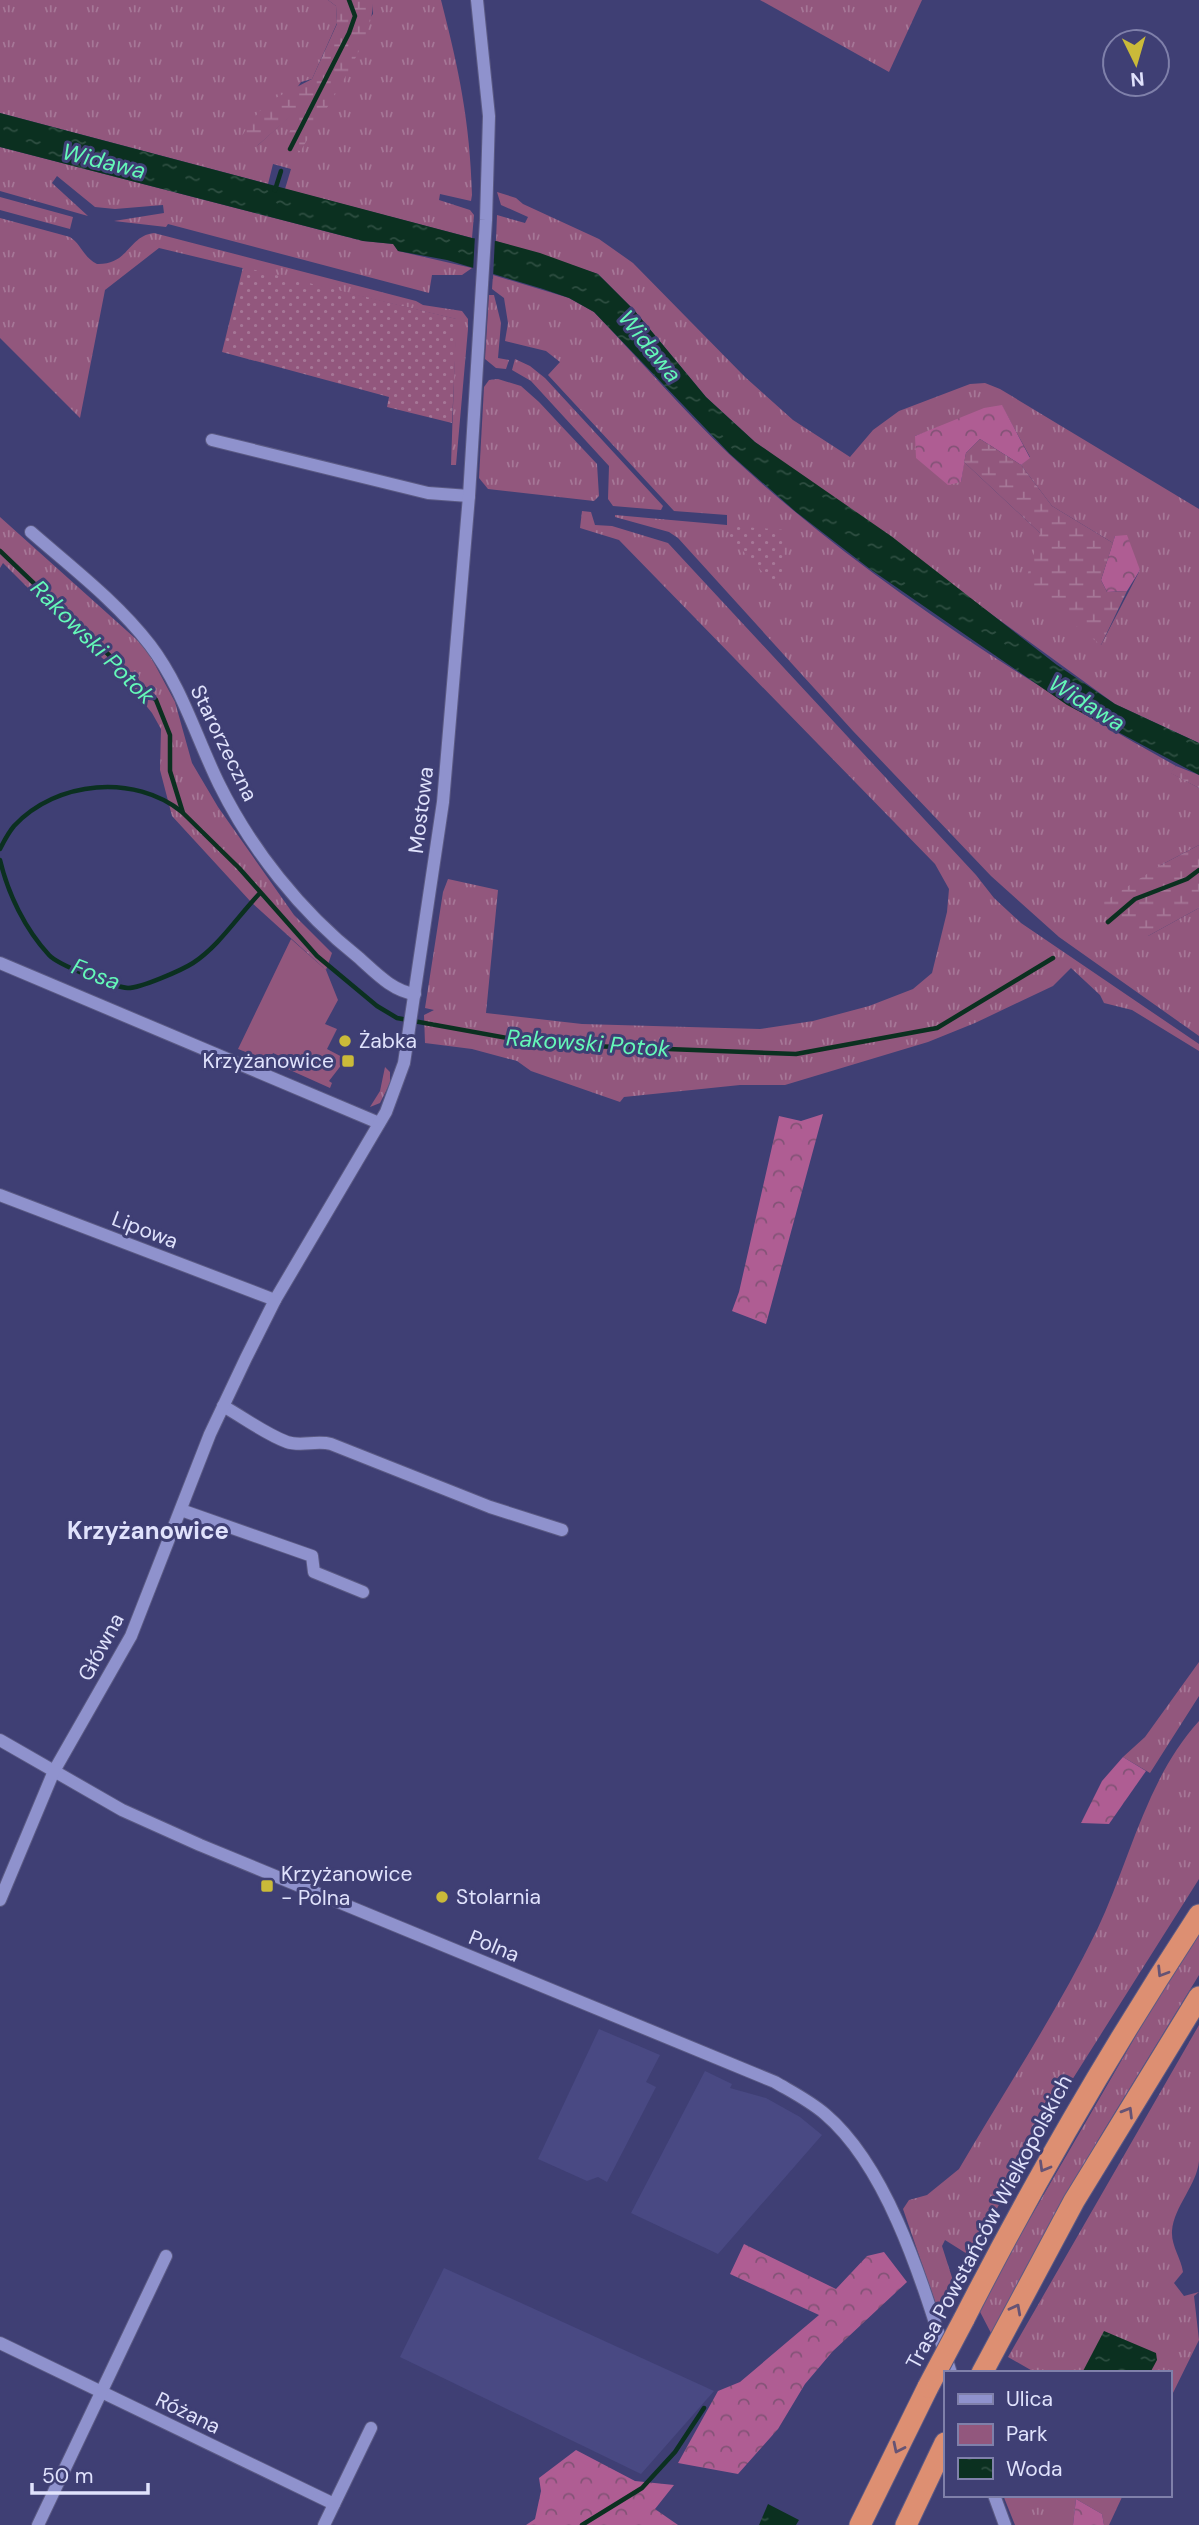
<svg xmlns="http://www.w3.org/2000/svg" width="1199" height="2525" viewBox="0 0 1199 2525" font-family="'DM Sans',sans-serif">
  <defs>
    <pattern id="grass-tufts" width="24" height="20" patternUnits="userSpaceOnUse" patternTransform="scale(1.75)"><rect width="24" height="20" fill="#92577d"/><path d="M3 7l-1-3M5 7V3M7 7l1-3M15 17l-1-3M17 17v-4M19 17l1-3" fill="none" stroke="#a67797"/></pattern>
    <pattern id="forest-crowns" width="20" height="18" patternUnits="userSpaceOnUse" patternTransform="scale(1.75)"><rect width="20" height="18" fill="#af5d93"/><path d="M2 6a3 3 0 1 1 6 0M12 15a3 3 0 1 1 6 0" fill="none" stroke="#845377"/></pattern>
    <pattern id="wetland-marsh" width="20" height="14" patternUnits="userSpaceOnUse" patternTransform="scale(1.75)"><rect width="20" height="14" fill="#92577d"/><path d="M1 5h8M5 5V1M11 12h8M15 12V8" fill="none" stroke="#a67797"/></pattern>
    <pattern id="garden-dots" width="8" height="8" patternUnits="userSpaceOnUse" patternTransform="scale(1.75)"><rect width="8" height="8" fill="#92577d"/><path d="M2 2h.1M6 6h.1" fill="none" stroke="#a67797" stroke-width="1.8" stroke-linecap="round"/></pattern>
    <pattern id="water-ripples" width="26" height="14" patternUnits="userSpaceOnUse" patternTransform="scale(1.75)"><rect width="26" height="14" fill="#0b3020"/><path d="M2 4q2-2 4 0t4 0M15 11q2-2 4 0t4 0" fill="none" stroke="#2e4e41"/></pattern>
  </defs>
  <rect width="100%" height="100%" fill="#3f3f74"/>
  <g fill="#494983">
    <path d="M 599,2029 L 660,2055 L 646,2082 L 656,2087 L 607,2182 L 598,2177 L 587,2181 L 538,2159 Z"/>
    <path d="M 705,2071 L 732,2084 L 730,2088 L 766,2098 L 800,2117 L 822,2135 L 718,2254 L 631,2213 Z"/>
    <path d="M 444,2268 L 565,2323 L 714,2391 L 641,2474 L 400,2357 Z"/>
  </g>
  <g fill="url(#grass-tufts)" fill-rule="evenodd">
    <path d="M 0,0 L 328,0 L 336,6 L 337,23 L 312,79 L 301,82 L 257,146 L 292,114 L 296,115 L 373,14 L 373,0 L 441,0 C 459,70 470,122 472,195 L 471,201 L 440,194 L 439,200 L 470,210 L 474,215 L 472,238 L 285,189 L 291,169 L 273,164 L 268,184 L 0,113 Z"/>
    <path d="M 760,0 L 922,0 L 889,72 Z"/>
    <path d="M 0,147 L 363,241 L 394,244 L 398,251 L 472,268 L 462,275 L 432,275 L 429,293 L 168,224 L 166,227 L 114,221 L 164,213 L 163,205 L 115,209 L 95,207 L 57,176 L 52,183 L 88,216 L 0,191 Z"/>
    <path d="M 497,192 L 516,198 L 523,204 L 599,239 L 633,263 L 745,377 L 793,420 L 850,457 L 873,430 L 899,411 L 970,384 L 985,383 L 1000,389 L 1199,509 L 1199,743 L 1115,704 L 755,442 L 706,397 L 634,310 L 598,274 L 496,241 L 497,215 L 525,223 L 528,217 L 501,205 ZM 1002,406 L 1030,457 L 1021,465 L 1052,506 L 1113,543 L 1115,536 L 1140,570 L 1101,645 L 1040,533 L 964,462 L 961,482 L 915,436 Z"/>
    <path d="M 0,197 L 73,217 L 70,229 L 0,210 Z"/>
    <path d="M 0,218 L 70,237 C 81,244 84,258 97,264 C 129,265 128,236 154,233 L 416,301 L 423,305 L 462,311 L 468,319 L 468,329 L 456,465 L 451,465 L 456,319 L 159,248 L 105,290 L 80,418 L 0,338 Z"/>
    <path d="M 493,275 L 569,298 L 594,312 C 639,359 682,409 729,454 C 862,577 1018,678 1176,766 L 1171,773 L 1199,788 L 1199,845 L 1161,865 L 1148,936 L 1199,908 L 1199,1036 L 1059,937 L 991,876 L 853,731 L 678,538 L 669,532 L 615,517 L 615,515 L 727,525 L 727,515 L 674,511 L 548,375 L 560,362 L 546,351 L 505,341 L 508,323 L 504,298 L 492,289 Z"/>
    <path d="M 489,295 L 494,295 L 501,323 L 498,358 L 509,360 L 506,369 L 496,368 L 485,359 Z"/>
    <path d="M 515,359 L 530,366 L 545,378 L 663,506 L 661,510 L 613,506 L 608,499 L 609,466 L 531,381 L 512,370 Z"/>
    <path d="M 498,379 L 521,386 L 539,402 L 597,464 L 599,496 L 594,501 L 488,489 L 479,478 L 484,387 L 489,380 Z"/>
    <path d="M 582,511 L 591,512 L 595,525 L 612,526 L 668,543 L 976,875 L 994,898 L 1021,923 L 1199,1044 L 1199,1051 L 1132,1010 L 1104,1003 L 1100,995 L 1071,968 L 1053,986 L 975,1023 L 928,1042 L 785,1085 L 740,1085 L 624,1097 L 620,1102 L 531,1071 L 517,1061 L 472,1049 L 425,1043 L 424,1015 L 434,1010 L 425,1008 L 443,892 L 448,879 L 498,890 L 486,1013 L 582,1024 L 760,1029 L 813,1021 L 869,1006 L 913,989 L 932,973 L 947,912 L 949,889 L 935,864 L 619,540 L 580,528 Z"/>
    <path d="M 0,517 L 146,648 L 175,702 L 192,763 L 218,807 L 294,915 L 332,953 L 326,970 L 251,902 L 172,816 L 160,770 L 161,729 L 152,713 L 122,676 L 55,615 L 3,563 L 0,568 Z"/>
    <path d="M 385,1067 L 390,1072 L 390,1083 L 380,1103 L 370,1107 L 380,1091 Z"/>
    <path d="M 1199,1662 L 1199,1696 L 1150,1773 L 1123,1757 L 1145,1737 Z"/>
    <path d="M 1199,1721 L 1199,1879 L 1024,2156 L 972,2257 L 945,2240 L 942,2246 L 955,2287 L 940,2316 L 903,2209 L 909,2200 L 927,2195 L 959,2169 C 1005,2090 1057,2012 1097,1930 C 1130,1861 1146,1779 1199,1721 Z"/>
    <path d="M 1199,1933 L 1199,1975 L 1098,2140 L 991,2333 L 978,2308 L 1164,1987 Z"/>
    <path d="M 1199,2025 C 1199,2070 1199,2117 1199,2161 C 1197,2185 1174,2206 1172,2231 C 1171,2246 1181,2258 1183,2272 L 1174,2283 L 1184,2296 L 1199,2292 L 1194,2296 L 1199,2340 L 1169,2401 L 1169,2373 L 1036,2373 L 1008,2357 Z"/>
    <path d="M 1003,2495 L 1123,2495 L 1109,2525 L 1104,2525 L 1102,2514 L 1076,2499 L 1073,2525 L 1015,2525 Z"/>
  </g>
  <g fill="url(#forest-crowns)">
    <path d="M 1002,405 L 1030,458 L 1021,465 L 980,439 L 966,453 L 961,482 L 948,485 L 916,458 L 915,436 L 984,408 Z"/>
    <path d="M 1127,535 L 1140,570 L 1127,591 L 1107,592 L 1101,580 L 1115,536 Z"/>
    <path d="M 823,1114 L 766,1324 L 732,1311 L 739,1292 L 779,1116 L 801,1121 Z"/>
    <path d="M 1123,1757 L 1146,1771 L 1109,1824 L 1081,1823 L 1102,1781 Z"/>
    <path d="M 744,2244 L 836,2289 L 867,2256 L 884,2252 L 907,2282 L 833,2351 L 805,2384 L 778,2429 L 738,2474 L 678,2463 L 718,2391 L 740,2382 L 819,2315 L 730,2274 Z"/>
    <path d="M 576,2450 L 635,2481 L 674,2485 L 655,2509 L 678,2525 L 526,2525 L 535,2519 L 541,2491 L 539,2478 Z"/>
    <path d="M 1076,2499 L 1102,2514 L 1104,2525 L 1073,2525 Z"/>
  </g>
  <g fill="url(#wetland-marsh)">
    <path d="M 328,0 L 373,0 C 375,41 322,113 301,151 L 283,149 L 296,115 L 292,115 L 257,146 L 239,141 L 251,121 L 268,102 L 312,79 L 337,24 L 336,6 Z"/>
    <path d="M 980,439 L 1021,465 L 1052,506 L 1113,543 L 1101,580 L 1107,592 L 1127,591 L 1101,645 L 1024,586 L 1040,533 L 964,462 L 966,453 Z"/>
    <path d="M 1176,766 L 1199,775 L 1199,788 L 1170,773 Z"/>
    <path d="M 1199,845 L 1199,908 L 1148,936 L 1102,903 L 1161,865 Z"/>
  </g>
  <path fill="#92577d" d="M 291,939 L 326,970 L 338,1000 L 325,1024 L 337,1029 L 327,1049 L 346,1059 L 329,1081 L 332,1083 L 330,1088 L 281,1066 L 284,1058 L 273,1053 L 269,1061 L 238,1049 Z"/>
  <g fill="url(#garden-dots)">
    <path d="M 243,267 L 457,319 L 452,423 L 387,407 L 389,397 L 222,352 Z"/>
    <path d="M 730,526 L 786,530 L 780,591 L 730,537 Z"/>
  </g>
  <g fill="url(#water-ripples)">
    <path d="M 0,113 L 472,238 L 496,241 L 540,253 L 598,274 L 634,310 L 706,397 L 755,442 L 891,536 L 1057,665 L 1115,704 L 1199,743 L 1199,775 L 1067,705 L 870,569 L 796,512 L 730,454 L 594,312 L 569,298 L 543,289 L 447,260 L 398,251 L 393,244 L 363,241 L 0,147 Z"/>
    <path d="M 1104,2331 L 1156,2353 L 1157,2360 L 1150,2373 L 1082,2373 Z"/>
    <path d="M 768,2504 L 799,2520 L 796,2525 L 759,2525 Z"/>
  </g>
  <path fill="#3f3f74" d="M 475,235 L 495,237 L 493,279 L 473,272 Z"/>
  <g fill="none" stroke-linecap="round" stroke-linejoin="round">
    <g stroke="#0b3020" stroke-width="4.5">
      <path d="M 290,149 L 349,33 L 355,16 L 349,0"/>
      <path d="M 275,190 L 281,171"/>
      <path d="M 0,551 L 156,700 L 170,735 L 170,771 L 183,813 L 239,868 L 317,956 L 377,1006 L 397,1018 L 540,1044 L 796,1054 L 937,1028 L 1053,958"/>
      <path d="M 0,849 C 4,841 9,832 14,826 C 57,780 135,774 182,812"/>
      <path d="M 0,860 C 8,894 25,929 49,955 C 58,965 114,987 128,988 C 141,988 182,970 193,963 C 219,946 238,916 260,893"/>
      <path d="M 1108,922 L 1135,899 L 1187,879 L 1199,870"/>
      <path d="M 582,2525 L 642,2488 L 675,2452 L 704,2408"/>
    </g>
    <g stroke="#5b5a84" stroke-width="14">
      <g id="minor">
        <path d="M 212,440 L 428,493 L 469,496"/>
        <path d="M 31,532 C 71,567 117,602 150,645 C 182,687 196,737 219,784 C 251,849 301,912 358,957 C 375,972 392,991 415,994"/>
        <path d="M 0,963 L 379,1123"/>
        <path d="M 0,1195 L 275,1300"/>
        <path d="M 223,1406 C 243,1417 265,1434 287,1442 C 301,1447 316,1440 331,1444 L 490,1507 L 562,1530"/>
        <path d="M 181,1510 L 312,1556 L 314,1572 L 363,1592"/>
        <path d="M 0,1740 L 122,1810 L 200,1845 L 775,2082 C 792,2092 810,2101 825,2114 C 891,2170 925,2292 951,2373"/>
        <path d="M 0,1900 L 54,1771 L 131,1636 L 210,1434 L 246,1358 L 275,1300 L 386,1112 L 404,1063 L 443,802 L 469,496 L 486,220 L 489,116 L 477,0"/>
        <path d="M 0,2343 L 334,2504"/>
        <path d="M 994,2495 L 1005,2525"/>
        <path d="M 38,2525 L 166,2256"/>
        <path d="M 324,2525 L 371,2428"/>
      </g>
    </g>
    <g stroke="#5b5a84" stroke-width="23">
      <g id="highway">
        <path d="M 964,2319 C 1035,2180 1113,2046 1199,1915"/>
        <path d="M 982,2373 L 1074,2201 L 1199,1997"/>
        <path d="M 860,2525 L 928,2387"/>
        <path d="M 906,2525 L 945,2443"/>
      </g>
    </g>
    <use href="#minor" stroke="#8f92cd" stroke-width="12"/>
    <use href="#highway" stroke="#dd8f72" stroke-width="21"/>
    <g stroke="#5b5a84" stroke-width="23" stroke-linecap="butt">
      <path id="highway-bridge" d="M 928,2387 L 964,2319"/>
    </g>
    <use href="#highway-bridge" stroke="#dd8f72" stroke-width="21"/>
  </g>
  <defs><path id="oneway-chevron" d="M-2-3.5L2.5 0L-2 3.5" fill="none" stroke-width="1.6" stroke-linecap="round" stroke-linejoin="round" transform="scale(1.75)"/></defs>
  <g stroke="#665374">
    <use href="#oneway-chevron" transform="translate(1162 1972) rotate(122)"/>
    <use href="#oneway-chevron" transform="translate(1128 2112) rotate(-59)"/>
    <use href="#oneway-chevron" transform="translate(1044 2167) rotate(120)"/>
    <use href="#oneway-chevron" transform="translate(1016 2309) rotate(-62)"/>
    <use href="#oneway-chevron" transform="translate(898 2448) rotate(116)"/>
  </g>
  <g fill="#caba39" stroke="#3f3f74" stroke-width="2.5">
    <circle cx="345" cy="1041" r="7"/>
    <rect x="341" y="1054" width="14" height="14" rx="3.5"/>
    <rect x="260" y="1879" width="14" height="14" rx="3.5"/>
    <circle cx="442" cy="1897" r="7"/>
  </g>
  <g text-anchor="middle" stroke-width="6" stroke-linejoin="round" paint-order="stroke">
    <g font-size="21" fill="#e0e2fc" stroke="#3f3f74">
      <text transform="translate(224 743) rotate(64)" y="7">Starorzeczna</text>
      <text transform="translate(421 810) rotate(-83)" y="7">Mostowa</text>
      <text transform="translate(145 1230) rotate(21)" y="7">Lipowa</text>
      <text transform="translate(101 1647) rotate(-62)" y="7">Główna</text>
      <text transform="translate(494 1946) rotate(22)" y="7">Polna</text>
      <text transform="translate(989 2222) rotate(-62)" y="7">Trasa Powstańców Wielkopolskich</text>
      <text transform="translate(188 2413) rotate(26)" y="7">Różana</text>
    </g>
    <g font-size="21" fill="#e0e2fc" stroke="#3f3f74" text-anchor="start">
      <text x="359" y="1048">Żabka</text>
      <text x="334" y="1068" text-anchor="end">Krzyżanowice</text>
      <text x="281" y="1881">Krzyżanowice<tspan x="281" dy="24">- Polna</tspan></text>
      <text x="456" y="1904">Stolarnia</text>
    </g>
    <g font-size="23" font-style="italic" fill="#64f8b8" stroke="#3f3f74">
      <text transform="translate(104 161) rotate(14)" y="8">Widawa</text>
      <text transform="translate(650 346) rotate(51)" y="8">Widawa</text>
      <text transform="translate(93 642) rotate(45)" y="8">Rakowski Potok</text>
      <text transform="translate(1087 703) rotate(32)" y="8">Widawa</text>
      <text transform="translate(96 974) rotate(21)" y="8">Fosa</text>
      <text transform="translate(588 1043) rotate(4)" y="8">Rakowski Potok</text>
    </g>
    <g font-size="24" font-weight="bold" fill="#e0e2fc" stroke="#3f3f74">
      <text x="148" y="1539">Krzyżanowice</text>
    </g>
  </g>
  <rect x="944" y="2371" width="228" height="126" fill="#3f3f74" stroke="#7f80aa" stroke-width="2"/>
  <rect x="958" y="2394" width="35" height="10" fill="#8f92cd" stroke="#7f80aa" stroke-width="2"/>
  <text x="1006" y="2406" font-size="21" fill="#e0e2fc">Ulica</text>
  <rect x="958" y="2424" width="35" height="21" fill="#92577d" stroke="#7f80aa" stroke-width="2"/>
  <text x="1006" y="2441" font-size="21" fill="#e0e2fc">Park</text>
  <rect x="958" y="2458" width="35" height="21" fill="url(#water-ripples)" stroke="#7f80aa" stroke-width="2"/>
  <text x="1006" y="2476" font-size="21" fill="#e0e2fc">Woda</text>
  <g transform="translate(1136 63) rotate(175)"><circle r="33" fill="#3f3f74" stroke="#7f80aa" stroke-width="2"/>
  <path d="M0-5L12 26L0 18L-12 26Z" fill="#caba39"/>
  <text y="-10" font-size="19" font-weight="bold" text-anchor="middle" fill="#e0e2fc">N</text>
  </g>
  <path d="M32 2483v10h116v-10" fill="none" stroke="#e0e2fc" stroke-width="3.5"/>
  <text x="42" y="2483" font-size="21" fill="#e0e2fc" stroke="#3f3f74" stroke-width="5" paint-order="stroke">50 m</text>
</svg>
